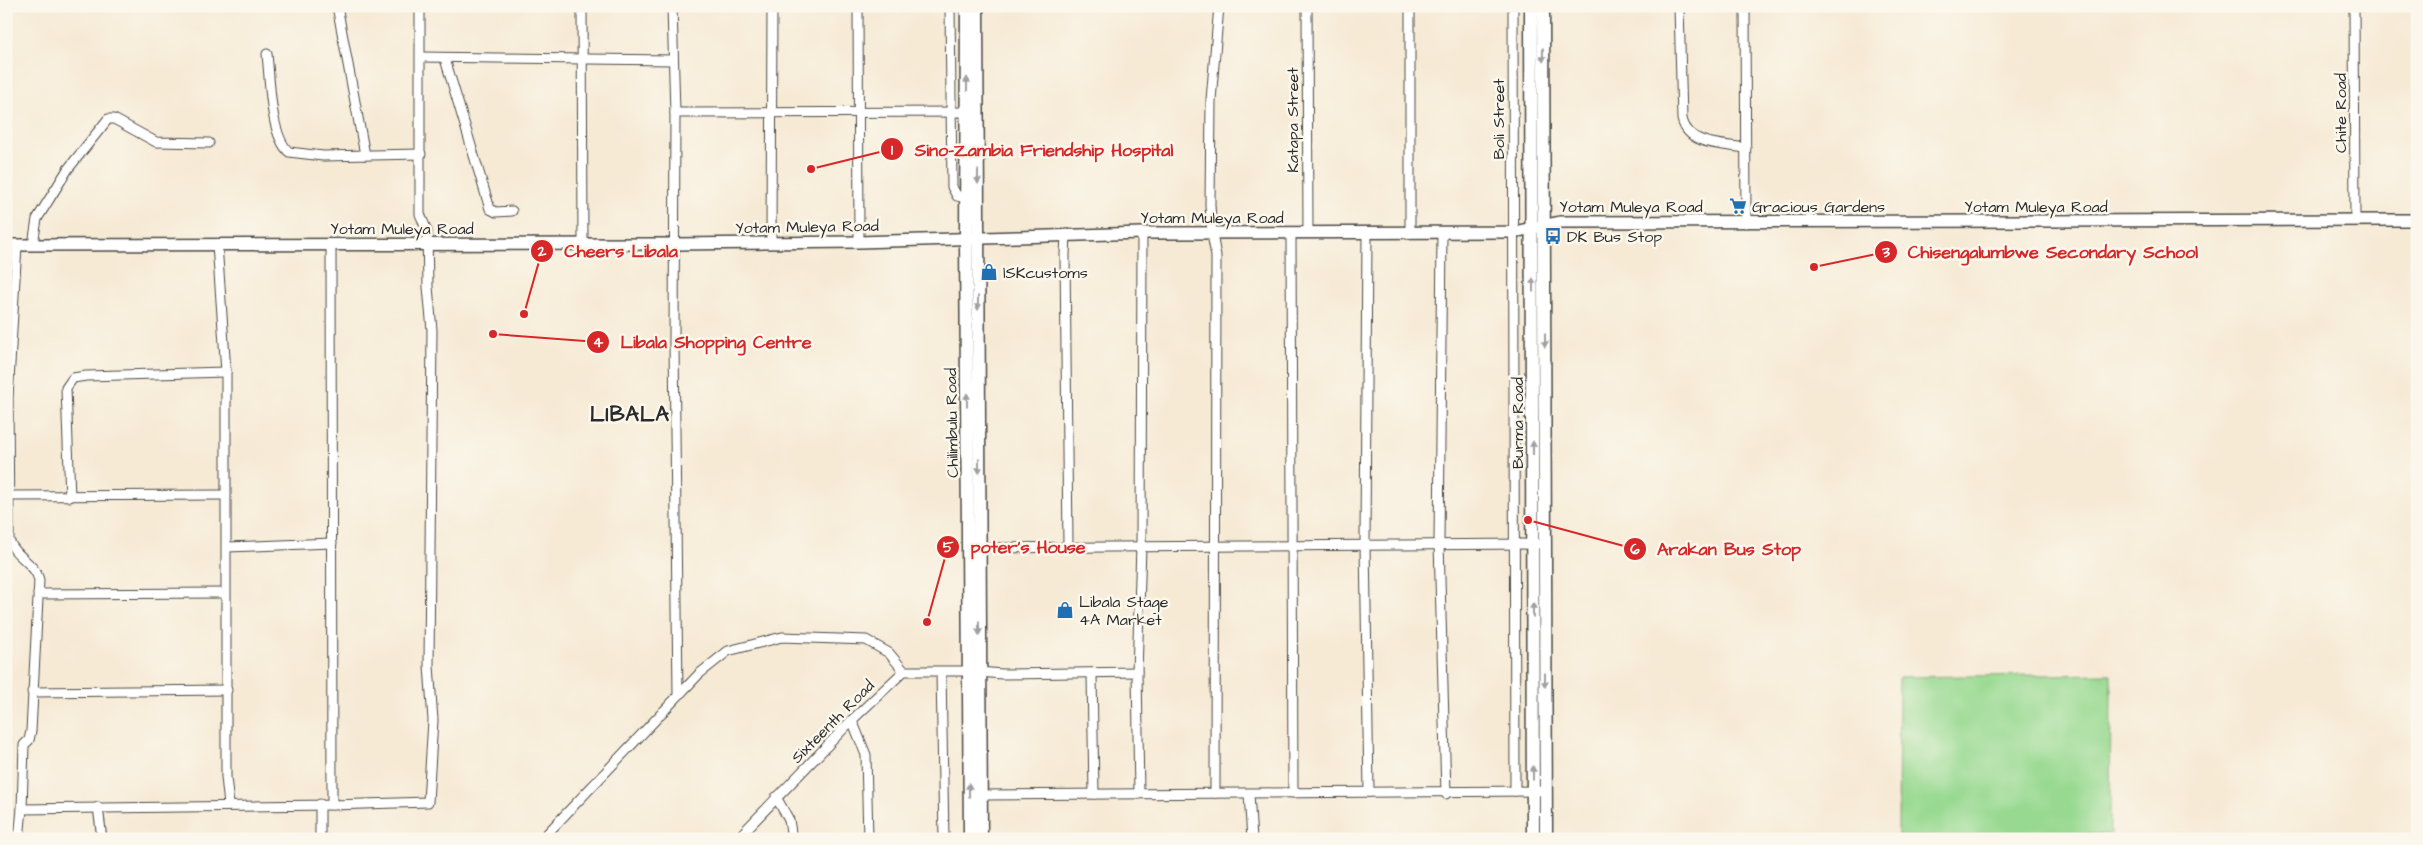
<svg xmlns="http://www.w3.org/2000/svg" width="2423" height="845" viewBox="0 0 2423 845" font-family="'Architects Daughter',sans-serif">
  <rect width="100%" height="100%" fill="#fbf7ec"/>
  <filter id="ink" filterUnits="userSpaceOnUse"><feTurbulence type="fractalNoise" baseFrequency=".02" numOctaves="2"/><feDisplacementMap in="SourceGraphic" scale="10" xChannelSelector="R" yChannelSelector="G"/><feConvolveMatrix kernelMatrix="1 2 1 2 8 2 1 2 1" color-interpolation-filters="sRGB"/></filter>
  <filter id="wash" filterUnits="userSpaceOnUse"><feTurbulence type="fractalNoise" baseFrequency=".0096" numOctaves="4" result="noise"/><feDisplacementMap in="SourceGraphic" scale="20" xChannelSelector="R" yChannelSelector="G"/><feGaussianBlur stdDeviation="1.12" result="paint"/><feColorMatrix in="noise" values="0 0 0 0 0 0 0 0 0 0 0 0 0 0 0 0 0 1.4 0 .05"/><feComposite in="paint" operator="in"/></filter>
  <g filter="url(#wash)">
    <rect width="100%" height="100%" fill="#f6ead5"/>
    <path fill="#97d990" stroke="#61825e" d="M 2111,674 L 2110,834 L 1898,838 L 1899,677 Z"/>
  </g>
  <g filter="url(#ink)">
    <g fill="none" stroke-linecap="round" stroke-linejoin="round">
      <g stroke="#494844" stroke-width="11">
        <g id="minor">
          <path d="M 337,6 L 365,155"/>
          <path d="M 582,6 L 583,245"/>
          <path d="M 672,6 L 675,113 L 674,342 L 678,695"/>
          <path d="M 858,6 L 859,242"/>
          <path d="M 950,6 L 952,187 L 957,196 L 966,198"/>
          <path d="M 1307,6 L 1308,233"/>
          <path d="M 1410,6 L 1410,233"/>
          <path d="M 1513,6 L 1515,791"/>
          <path d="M 1679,6 L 1682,119 C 1688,146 1723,144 1746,148"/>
          <path d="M 1745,6 L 1746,223"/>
          <path d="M 2354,6 L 2355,219"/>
          <path d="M 267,54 C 270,80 270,135 289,152 L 323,156 L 421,154"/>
          <path d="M 421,57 L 673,60"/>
          <path d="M 445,59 L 490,209 L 496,212 L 512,211"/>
          <path d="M 675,113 L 972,112"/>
          <path d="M 1291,233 L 1293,793"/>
          <path d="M 1367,233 L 1365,544 L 1369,792"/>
          <path d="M 1442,233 L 1439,543 L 1446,794"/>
          <path d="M 1066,234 L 1065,255 L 1068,546"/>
          <path d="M 771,243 L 772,6"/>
          <path d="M 33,244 L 37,219 L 68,169 L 108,119 L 114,119 L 156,142 L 209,143"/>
          <path d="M 217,244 L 226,372 L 226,777 L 229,805"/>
          <path d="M 17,245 L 8,398 L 9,540 C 14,556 35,563 39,580 L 31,731 L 29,740 L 24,745 L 22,809 L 332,805 L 331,244"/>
          <path d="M 9,496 L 225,495"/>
          <path d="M 70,497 L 66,388 L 73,378 L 86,376 L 226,372"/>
          <path d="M 227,547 L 332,543"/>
          <path d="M 979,548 L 1537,544"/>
          <path d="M 38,594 L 225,593"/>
          <path d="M 941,672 L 944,839"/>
          <path d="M 1092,674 L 1094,794"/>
          <path d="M 32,692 L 227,690"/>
          <path d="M 852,720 L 866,755 L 868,839"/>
          <path d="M 1215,793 L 1216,256 L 1212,234 L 1210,205 L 1211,100 L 1219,6"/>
          <path d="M 1139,794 L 1137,672 L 1141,546 L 1142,233"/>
          <path d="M 1249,794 L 1252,839"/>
          <path d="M 981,795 L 1538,791"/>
          <path d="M 776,797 L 789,820 L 792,839"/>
          <path d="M 320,804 L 320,839"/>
          <path d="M 332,805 L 428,802 L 433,720 L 429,666 L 432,330 L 428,287 L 427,231 L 420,214 L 420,6"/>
          <path d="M 98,807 L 102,839"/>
          <path d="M 19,839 L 22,809"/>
          <path d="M 542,839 L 699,674 L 728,651 L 782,637 L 866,640 L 889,653 L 904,671"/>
          <path d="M 737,839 L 852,720 L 904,671 L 968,671 L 1002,674 L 1137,672"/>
        </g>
      </g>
      <g stroke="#494844" stroke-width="14">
        <path id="tertiary" d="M 6,245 L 675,244 L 859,242 L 1142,233 L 1514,232 L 1560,222 L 2417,220"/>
      </g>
      <g stroke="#494844" stroke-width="15">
        <g id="secondary">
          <path d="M 967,6 L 966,238 L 970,839"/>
          <path d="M 977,6 L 981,839"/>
          <path d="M 1531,6 L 1533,839"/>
          <path d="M 1543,6 L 1546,839"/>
        </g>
      </g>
      <use href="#minor" stroke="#fff" stroke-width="9"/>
      <use href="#tertiary" stroke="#fff" stroke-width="11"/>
      <use href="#secondary" stroke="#fff" stroke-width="12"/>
    </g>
    <defs><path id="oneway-solid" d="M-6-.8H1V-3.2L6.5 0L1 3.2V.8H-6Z" transform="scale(1.25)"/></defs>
    <g fill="#a0a0a0">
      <use href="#oneway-solid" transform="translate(1543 55) rotate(89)"/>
      <use href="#oneway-solid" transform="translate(967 84) rotate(-90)"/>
      <use href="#oneway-solid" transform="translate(978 177) rotate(90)"/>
      <use href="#oneway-solid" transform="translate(1533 285) rotate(-90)"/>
      <use href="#oneway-solid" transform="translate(978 303) rotate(90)"/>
      <use href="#oneway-solid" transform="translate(1545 340) rotate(90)"/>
      <use href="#oneway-solid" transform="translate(967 400) rotate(-90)"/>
      <use href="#oneway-solid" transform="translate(1533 448) rotate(-90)"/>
      <use href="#oneway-solid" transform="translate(979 466) rotate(90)"/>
      <use href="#oneway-solid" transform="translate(1533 610) rotate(-90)"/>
      <use href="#oneway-solid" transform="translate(979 628) rotate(90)"/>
      <use href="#oneway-solid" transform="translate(1545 680) rotate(90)"/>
      <use href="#oneway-solid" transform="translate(1533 773) rotate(-90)"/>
      <use href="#oneway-solid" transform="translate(969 790) rotate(-91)"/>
    </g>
  </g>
  <defs>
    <g id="supermarket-bare" transform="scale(1.35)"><path d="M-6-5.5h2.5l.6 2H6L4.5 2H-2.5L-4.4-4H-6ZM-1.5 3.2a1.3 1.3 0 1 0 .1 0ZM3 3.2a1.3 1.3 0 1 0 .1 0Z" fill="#1f6fb2" stroke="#fbf7ec" stroke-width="2.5" paint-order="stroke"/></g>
    <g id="bus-bare" transform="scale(1.35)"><path d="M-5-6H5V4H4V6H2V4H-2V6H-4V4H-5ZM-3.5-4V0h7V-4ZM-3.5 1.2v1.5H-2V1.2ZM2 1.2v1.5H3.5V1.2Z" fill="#1f6fb2" stroke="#fbf7ec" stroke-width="2.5" paint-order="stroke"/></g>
    <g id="shop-bare" transform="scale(1.35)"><path d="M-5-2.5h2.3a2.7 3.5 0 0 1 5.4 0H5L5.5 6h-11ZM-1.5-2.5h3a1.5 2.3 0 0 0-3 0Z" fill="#1f6fb2" stroke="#fbf7ec" stroke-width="2.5" paint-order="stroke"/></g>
  </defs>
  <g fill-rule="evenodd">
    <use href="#supermarket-bare" x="1738" y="206"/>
    <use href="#bus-bare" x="1553" y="236"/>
    <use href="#shop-bare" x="989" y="272"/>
    <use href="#shop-bare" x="1065" y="610"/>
  </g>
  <g text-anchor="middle" stroke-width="5" stroke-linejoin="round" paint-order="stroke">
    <g font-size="16" fill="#2b2b2b" stroke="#fbf7ec">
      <text transform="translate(2340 113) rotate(-90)" y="6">Chite Road</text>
      <text transform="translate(1498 119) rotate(-90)" y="6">Boli Street</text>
      <text transform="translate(1292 120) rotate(-90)" y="6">Katapa Street</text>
      <text x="1631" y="212">Yotam Muleya Road</text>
      <text x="2036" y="212">Yotam Muleya Road</text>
      <text x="1212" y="223">Yotam Muleya Road</text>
      <text transform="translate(807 226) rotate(-1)" y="6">Yotam Muleya Road</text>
      <text x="402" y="234">Yotam Muleya Road</text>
      <text transform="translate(951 423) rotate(-91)" y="6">Chilimbulu Road</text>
      <text transform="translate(1517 423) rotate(-90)" y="6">Burma Road</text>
      <text transform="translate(832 721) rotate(-45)" y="6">Sixteenth Road</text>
    </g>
    <g font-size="16" fill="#2b2b2b" stroke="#fbf7ec" text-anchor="start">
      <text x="1752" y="212">Gracious Gardens</text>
      <text x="1567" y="242">DK Bus Stop</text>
      <text x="1003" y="278">lSKcustoms</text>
      <text x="1079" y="607">Libala Stage<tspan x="1079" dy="18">4A Market</tspan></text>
    </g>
    <g font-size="21" font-weight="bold" letter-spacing="1" fill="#2b2b2b" stroke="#fbf7ec">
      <text x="630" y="421">LIBALA</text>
    </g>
  </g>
  <path fill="none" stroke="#d62828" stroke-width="2" d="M811 169L892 149M524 314L542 251M1814 267L1886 252M493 334L598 342M927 622L948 547M1528 520L1635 549"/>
  <g fill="#d62828" stroke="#fbf7ec" stroke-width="2">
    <circle cx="811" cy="169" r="5"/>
    <circle cx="524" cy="314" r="5"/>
    <circle cx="1814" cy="267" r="5"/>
    <circle cx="493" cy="334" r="5"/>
    <circle cx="927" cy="622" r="5"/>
    <circle cx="1528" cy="520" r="5"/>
    <circle cx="892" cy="149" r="12"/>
    <circle cx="542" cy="251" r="12"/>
    <circle cx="1886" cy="252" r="12"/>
    <circle cx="598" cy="342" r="12"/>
    <circle cx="948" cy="547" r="12"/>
    <circle cx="1635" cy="549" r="12"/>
  </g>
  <g font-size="15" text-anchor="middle" font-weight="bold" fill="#fff">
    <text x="892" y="155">1</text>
    <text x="542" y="256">2</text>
    <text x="1886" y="257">3</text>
    <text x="598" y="347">4</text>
    <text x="948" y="552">5</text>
    <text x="1635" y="554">6</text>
  </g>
  <g font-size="18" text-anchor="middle" font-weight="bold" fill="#d62828" stroke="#fbf7ec" stroke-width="5" stroke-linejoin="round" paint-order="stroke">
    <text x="1044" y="156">Sino-Zambia Friendship Hospital</text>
    <text x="621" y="257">Cheers Libala</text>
    <text x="2053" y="258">Chisengalumbwe Secondary School</text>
    <text x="716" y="348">Libala Shopping Centre</text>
    <text x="1028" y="553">poter's House</text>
    <text x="1729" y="555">Arakan Bus Stop</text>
  </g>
  <rect width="2423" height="845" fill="none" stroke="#fbf7ec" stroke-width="25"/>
</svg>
